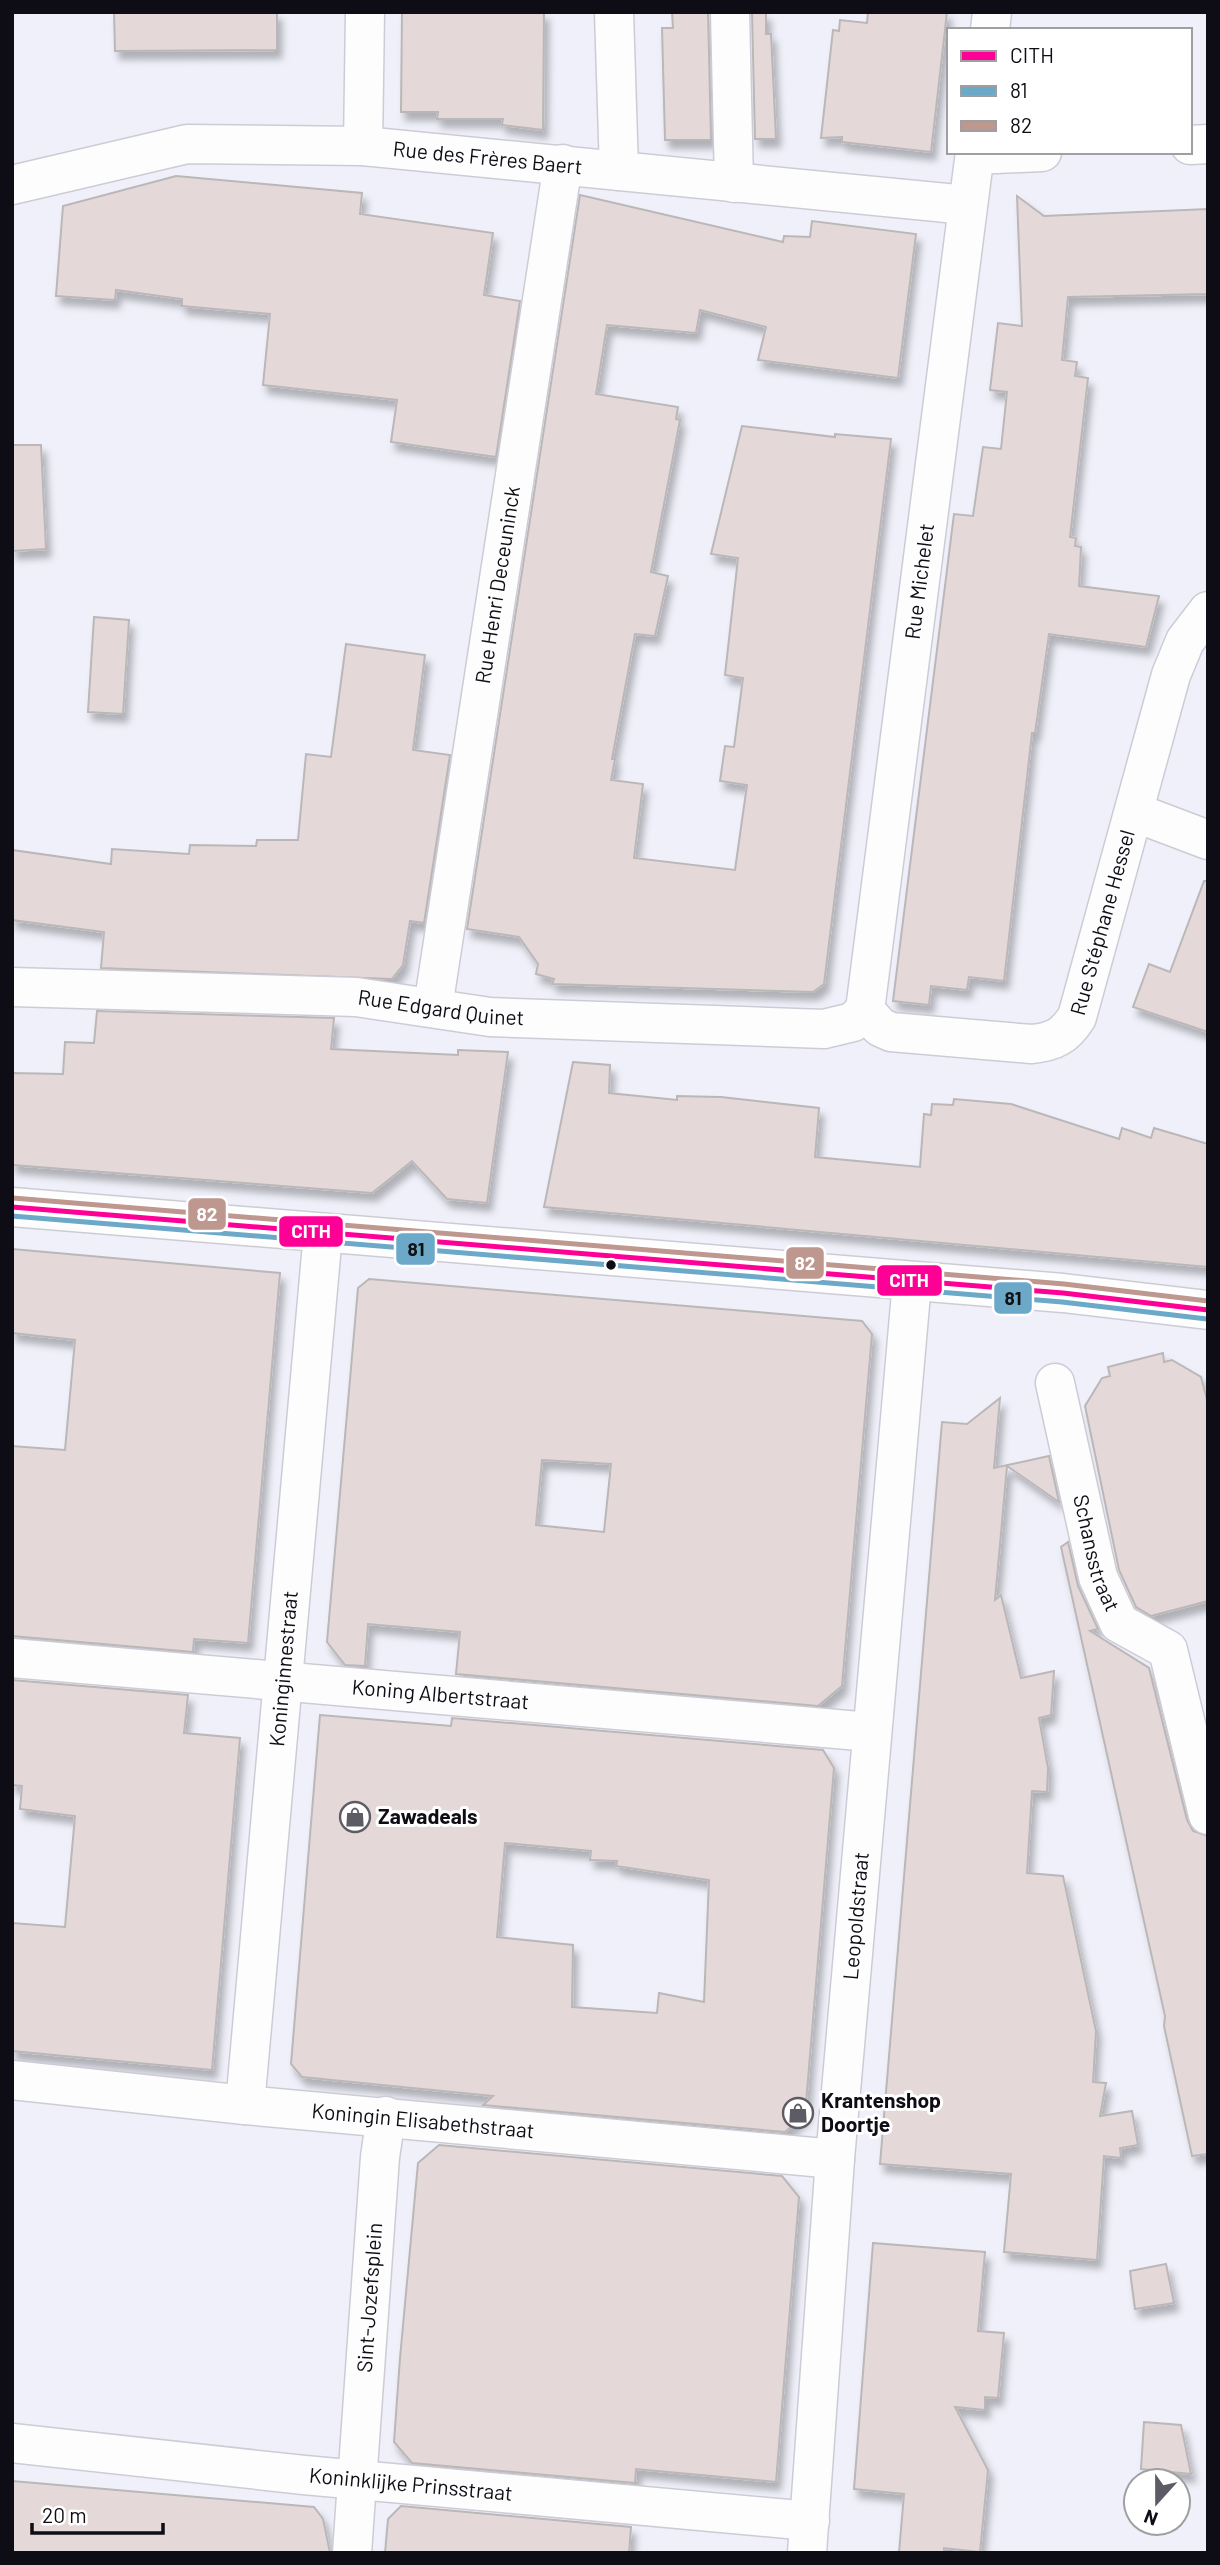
<svg xmlns="http://www.w3.org/2000/svg" width="1220" height="2565" viewBox="0 0 1220 2565" font-family="Barlow,sans-serif">
  <defs>
    <filter id="shadow"><feDropShadow dx="4.5" dy="8" stdDeviation="3.5" flood-color="#0004"/></filter>
  </defs>
  <rect width="100%" height="100%" fill="#f0f0fa"/>
  <g fill="#e4d9d8" stroke="#bbb7b9" stroke-width="2" fill-rule="evenodd" filter="url(#shadow)">
    <path d="M 114,12 L 277,12 L 277,50 L 115,51 Z"/>
    <path d="M 402,12 L 544,12 L 543,130 L 502,125 L 503,119 L 437,119 L 438,112 L 401,112 Z"/>
    <path d="M 672,12 L 708,12 L 711,140 L 665,140 L 662,28 L 673,28 Z"/>
    <path d="M 752,12 L 766,13 L 766,34 L 771,34 L 776,139 L 755,139 Z"/>
    <path d="M 868,12 L 947,12 L 931,152 L 842,142 L 842,137 L 821,138 L 833,30 L 839,31 L 840,20 L 867,23 Z"/>
    <path d="M 176,176 L 362,193 L 360,214 L 493,233 L 484,295 L 520,301 L 496,457 L 391,442 L 397,400 L 263,385 L 270,314 L 182,306 L 182,299 L 116,290 L 115,300 L 56,296 L 63,206 Z"/>
    <path d="M 580,195 L 783,242 L 784,236 L 810,237 L 812,221 L 916,234 L 898,378 L 758,360 L 766,327 L 700,310 L 696,333 L 607,325 L 596,394 L 678,407 L 676,419 L 680,420 L 651,572 L 668,576 L 655,636 L 635,634 L 612,759 L 615,759 L 611,780 L 643,784 L 634,858 L 735,870 L 747,785 L 720,781 L 725,746 L 734,747 L 743,678 L 725,675 L 738,558 L 711,554 L 742,426 L 835,437 L 835,434 L 891,439 L 824,984 L 813,992 L 552,984 L 554,979 L 536,974 L 538,964 L 519,937 L 467,929 Z"/>
    <path d="M 1017,196 L 1044,216 L 1208,209 L 1208,294 L 1068,297 L 1062,360 L 1077,362 L 1075,376 L 1088,378 L 1070,537 L 1076,538 L 1075,546 L 1081,547 L 1079,586 L 1159,596 L 1146,647 L 1049,634 L 1035,733 L 1032,733 L 1004,981 L 969,977 L 967,990 L 931,986 L 929,1005 L 893,1001 L 954,514 L 973,516 L 983,447 L 1001,449 L 1007,392 L 990,390 L 998,323 L 1022,326 Z"/>
    <path d="M 12,445 L 41,445 L 46,549 L 12,551 Z"/>
    <path d="M 94,617 L 129,620 L 123,714 L 88,712 Z"/>
    <path d="M 346,644 L 425,655 L 413,750 L 450,755 L 424,923 L 410,921 L 403,965 L 392,979 L 101,968 L 104,932 L 12,920 L 12,850 L 111,864 L 112,849 L 189,854 L 190,845 L 256,846 L 257,840 L 298,840 L 306,754 L 331,757 Z"/>
    <path d="M 1204,881 L 1208,881 L 1208,1032 L 1133,1007 L 1149,964 L 1170,972 Z"/>
    <path d="M 97,1011 L 334,1018 L 331,1049 L 458,1055 L 458,1050 L 508,1052 L 487,1203 L 447,1199 L 412,1161 L 372,1193 L 12,1165 L 12,1073 L 63,1074 L 65,1042 L 94,1043 Z"/>
    <path d="M 573,1062 L 610,1065 L 609,1093 L 677,1100 L 677,1096 L 721,1097 L 819,1108 L 815,1157 L 920,1167 L 924,1114 L 931,1115 L 932,1104 L 953,1105 L 954,1099 L 1011,1104 L 1119,1139 L 1122,1128 L 1151,1138 L 1154,1128 L 1208,1144 L 1208,1267 L 544,1207 Z"/>
    <path d="M 12,1249 L 280,1273 L 248,1643 L 194,1639 L 193,1652 L 12,1636 L 12,1446 L 65,1450 L 75,1340 L 12,1333 Z"/>
    <path d="M 369,1279 L 862,1321 L 872,1334 L 842,1686 L 818,1706 L 456,1674 L 460,1632 L 368,1624 L 365,1666 L 345,1665 L 327,1642 L 358,1288 ZM 542,1460 L 611,1464 L 604,1532 L 536,1525 Z"/>
    <path d="M 1163,1353 L 1164,1362 L 1172,1360 L 1201,1377 L 1208,1404 L 1208,1601 L 1151,1616 L 1136,1607 L 1119,1570 L 1085,1406 L 1102,1378 L 1110,1376 L 1108,1367 Z"/>
    <path d="M 1000,1398 L 994,1468 L 1049,1456 L 1059,1502 L 1007,1466 L 995,1600 L 1001,1595 L 1021,1678 L 1054,1671 L 1051,1715 L 1039,1718 L 1048,1768 L 1047,1792 L 1032,1791 L 1027,1873 L 1063,1876 L 1096,2031 L 1093,2082 L 1106,2083 L 1100,2116 L 1132,2111 L 1138,2145 L 1120,2148 L 1121,2158 L 1104,2156 L 1097,2260 L 1004,2252 L 1011,2174 L 880,2164 L 942,1422 L 967,1424 Z"/>
    <path d="M 1068,1542 L 1078,1586 L 1098,1629 L 1090,1631 L 1149,1668 L 1187,1820 L 1193,1831 L 1208,1836 L 1208,2154 L 1192,2156 L 1164,2026 L 1165,2016 L 1061,1547 Z"/>
    <path d="M 12,1680 L 188,1695 L 184,1733 L 240,1738 L 212,2070 L 12,2051 L 12,1923 L 65,1927 L 75,1816 L 20,1809 L 22,1786 L 12,1785 Z"/>
    <path d="M 320,1715 L 451,1726 L 452,1718 L 823,1750 L 834,1768 L 805,2115 L 785,2132 L 483,2105 L 493,2096 L 302,2077 L 291,2064 ZM 505,1843 L 591,1851 L 590,1860 L 617,1861 L 616,1866 L 709,1880 L 704,2002 L 659,1993 L 657,2013 L 572,2007 L 573,1945 L 497,1937 Z"/>
    <path d="M 439,2145 L 782,2176 L 799,2197 L 776,2482 L 636,2469 L 635,2483 L 412,2463 L 394,2442 L 400,2358 L 418,2163 Z"/>
    <path d="M 873,2243 L 985,2252 L 978,2331 L 1004,2333 L 998,2398 L 985,2397 L 985,2410 L 955,2407 L 988,2470 L 980,2552 L 944,2548 L 944,2553 L 899,2553 L 904,2494 L 854,2489 Z"/>
    <path d="M 1166,2264 L 1174,2303 L 1135,2309 L 1130,2271 Z"/>
    <path d="M 1144,2422 L 1181,2425 L 1191,2474 L 1141,2469 Z"/>
    <path d="M 12,2481 L 314,2507 L 323,2519 L 330,2553 L 12,2553 Z"/>
    <path d="M 401,2506 L 631,2527 L 629,2553 L 385,2553 L 388,2519 Z"/>
  </g>
  <g fill="none" stroke-linecap="round" stroke-linejoin="round">
    <g stroke="#cdccd5" stroke-width="41">
      <g id="street">
        <path d="M 614,12 L 619,171"/>
        <path d="M 730,12 L 734,183"/>
        <path d="M 990,30 L 992,12"/>
        <path d="M 1190,145 L 1208,144"/>
        <path d="M 363,146 L 365,12"/>
        <path d="M 975,155 L 1042,152"/>
        <path id="s1" d="M 12,185 L 187,144 L 363,146 L 967,205"/>
        <path d="M 1134,812 L 1208,840"/>
        <path id="s2" d="M 12,987 L 356,997 L 490,1017 L 824,1029 L 853,1022 L 865,1010"/>
        <path id="s3" d="M 433,1007 L 563,164"/>
        <path id="s4" d="M 865,1010 L 975,152"/>
        <path id="s5" d="M 865,1010 L 880,1027 L 891,1032 L 1031,1044 C 1054,1042 1065,1036 1077,1017 L 1171,675 L 1185,641 L 1208,611"/>
        <path id="s6" d="M 1055,1383 L 1098,1577 L 1119,1623 L 1168,1650 L 1208,1815"/>
        <path id="s7" d="M 12,1658 L 871,1732"/>
        <path id="s8" d="M 12,2080 L 245,2105 L 835,2159"/>
        <path id="s9" d="M 245,2105 L 323,1233"/>
        <path id="s10" d="M 12,2443 L 304,2475 L 810,2521"/>
        <path id="s11" d="M 352,2553 L 380,2157 L 386,2116"/>
        <path id="s12" d="M 807,2553 L 835,2159 L 912,1282"/>
      </g>
    </g>
    <g stroke="#cdccd5" stroke-width="41">
      <path id="secondary" d="M 12,1207 L 1063,1293 L 1208,1310"/>
    </g>
    <use href="#street" stroke="#fdfdfe" stroke-width="38"/>
    <use href="#secondary" stroke="#fdfdfe" stroke-width="38"/>
    <g stroke="#fff" stroke-width="10">
      <path id="bus-1" d="M 12,1207 L 1063,1293 L 1208,1310"/>
    </g>
    <g stroke="#fff" stroke-width="10">
      <path id="bus-2" d="M 12,1216 L 1062,1302 L 1207,1319"/>
    </g>
    <g stroke="#fff" stroke-width="10">
      <path id="bus-3" d="M 13,1198 L 1064,1284 L 1208,1301"/>
    </g>
    <use href="#bus-1" stroke="#ff0096" stroke-width="5"/>
    <use href="#bus-2" stroke="#6ca9c8" stroke-width="5"/>
    <use href="#bus-3" stroke="#be978f" stroke-width="5"/>
  </g>
  <defs>
    <g id="shop-ring" transform="scale(1.575)"><circle r="9.5" fill="#fff" stroke="#5d5c65" stroke-width="1.5"/><path d="M-5-2.5h2.3a2.7 3.5 0 0 1 5.4 0H5L5.5 6h-11ZM-1.5-2.5h3a1.5 2.3 0 0 0-3 0Z" fill="#5d5c65"/></g>
  </defs>
  <g fill-rule="evenodd">
    <use href="#shop-ring" x="355" y="1817"/>
    <use href="#shop-ring" x="798" y="2113"/>
  </g>
  <circle fill="#0e0d15" stroke="#fff" stroke-width="2.5" cx="611" cy="1265" r="6"/>
  <g text-anchor="middle" stroke-width="6" stroke-linejoin="round" paint-order="stroke">
    <g font-size="21" fill="#0e0d15" stroke="#fff">
      <text dy="7" stroke="none"><textPath href="#s1" startOffset="481">Rue des Frères Baert</textPath></text>
      <text dy="7" stroke="none"><textPath href="#s4" startOffset="432">Rue Michelet</textPath></text>
      <text dy="7" stroke="none"><textPath href="#s3" startOffset="427">Rue Henri Deceuninck</textPath></text>
      <text dy="7" stroke="none"><textPath href="#s5" startOffset="329">Rue Stéphane Hessel</textPath></text>
      <text dy="7" stroke="none"><textPath href="#s2" startOffset="430">Rue Edgard Quinet</textPath></text>
      <text dy="7" stroke="none"><textPath href="#s6" startOffset="175">Schansstraat</textPath></text>
      <text dy="7" stroke="none"><textPath href="#s9" startOffset="438">Koninginnestraat</textPath></text>
      <text dy="7" stroke="none"><textPath href="#s7" startOffset="430">Koning Albertstraat</textPath></text>
      <text dy="7" stroke="none"><textPath href="#s12" startOffset="639">Leopoldstraat</textPath></text>
      <text dy="7" stroke="none"><textPath href="#s8" startOffset="413">Koningin Elisabethstraat</textPath></text>
      <text dy="7" stroke="none"><textPath href="#s11" startOffset="256">Sint-Jozefsplein</textPath></text>
      <text dy="7" stroke="none"><textPath href="#s10" startOffset="401">Koninklijke Prinsstraat</textPath></text>
    </g>
    <g font-size="21" font-weight="bold" fill="#0e0d15" stroke="#fff" text-anchor="start">
      <text x="378" y="1824">Zawadeals</text>
      <text x="821" y="2108">Krantenshop<tspan x="821" dy="24">Doortje</tspan></text>
    </g>
  </g>
  <g stroke="#fff" stroke-width="2.5">
    <rect x="187" y="1197" width="40" height="34" rx="7" fill="#be978f"/>
    <rect x="278" y="1215" width="66" height="33" rx="7" fill="#ff0096"/>
    <rect x="395" y="1232" width="41" height="34" rx="7" fill="#6ca9c8"/>
    <rect x="785" y="1246" width="40" height="34" rx="7" fill="#be978f"/>
    <rect x="876" y="1264" width="67" height="33" rx="7" fill="#ff0096"/>
    <rect x="993" y="1281" width="40" height="34" rx="7" fill="#6ca9c8"/>
  </g>
  <g font-size="19" text-anchor="middle" font-weight="bold" fill="#fff">
    <text x="207" y="1221">82</text>
    <text x="311" y="1238">CITH</text>
    <text x="805" y="1270">82</text>
    <text x="909" y="1287">CITH</text>
  </g>
  <g font-size="19" text-anchor="middle" font-weight="bold" fill="#111">
    <text x="416" y="1256">81</text>
    <text x="1013" y="1305">81</text>
  </g>
  <rect width="1220" height="2565" fill="none" stroke="#0e0d15" stroke-width="28"/>
  <rect x="947" y="28" width="245" height="126" fill="#ffffff" stroke="#9f9ea1" stroke-width="2"/>
  <rect x="961" y="51" width="35" height="10" fill="#ff0096" stroke="#9f9ea1" stroke-width="2"/>
  <text x="1010" y="63" font-size="21" fill="#0e0d15">CITH</text>
  <rect x="961" y="86" width="35" height="10" fill="#6ca9c8" stroke="#9f9ea1" stroke-width="2"/>
  <text x="1010" y="98" font-size="21" fill="#0e0d15">81</text>
  <rect x="961" y="121" width="35" height="10" fill="#be978f" stroke="#9f9ea1" stroke-width="2"/>
  <text x="1010" y="133" font-size="21" fill="#0e0d15">82</text>
  <g transform="translate(1157 2502) rotate(201)"><circle r="33" fill="#ffffff" stroke="#9f9ea1" stroke-width="2"/>
  <path d="M0-5L12 26L0 18L-12 26Z" fill="#5d5c65"/>
  <text y="-10" font-size="19" font-weight="bold" text-anchor="middle" fill="#0e0d15">N</text>
  </g>
  <path d="M32 2523v10h131v-10" fill="none" stroke="#0e0d15" stroke-width="3.5"/>
  <text x="42" y="2523" font-size="21" fill="#0e0d15" stroke="#ffffff" stroke-width="5" paint-order="stroke">20 m</text>
</svg>
